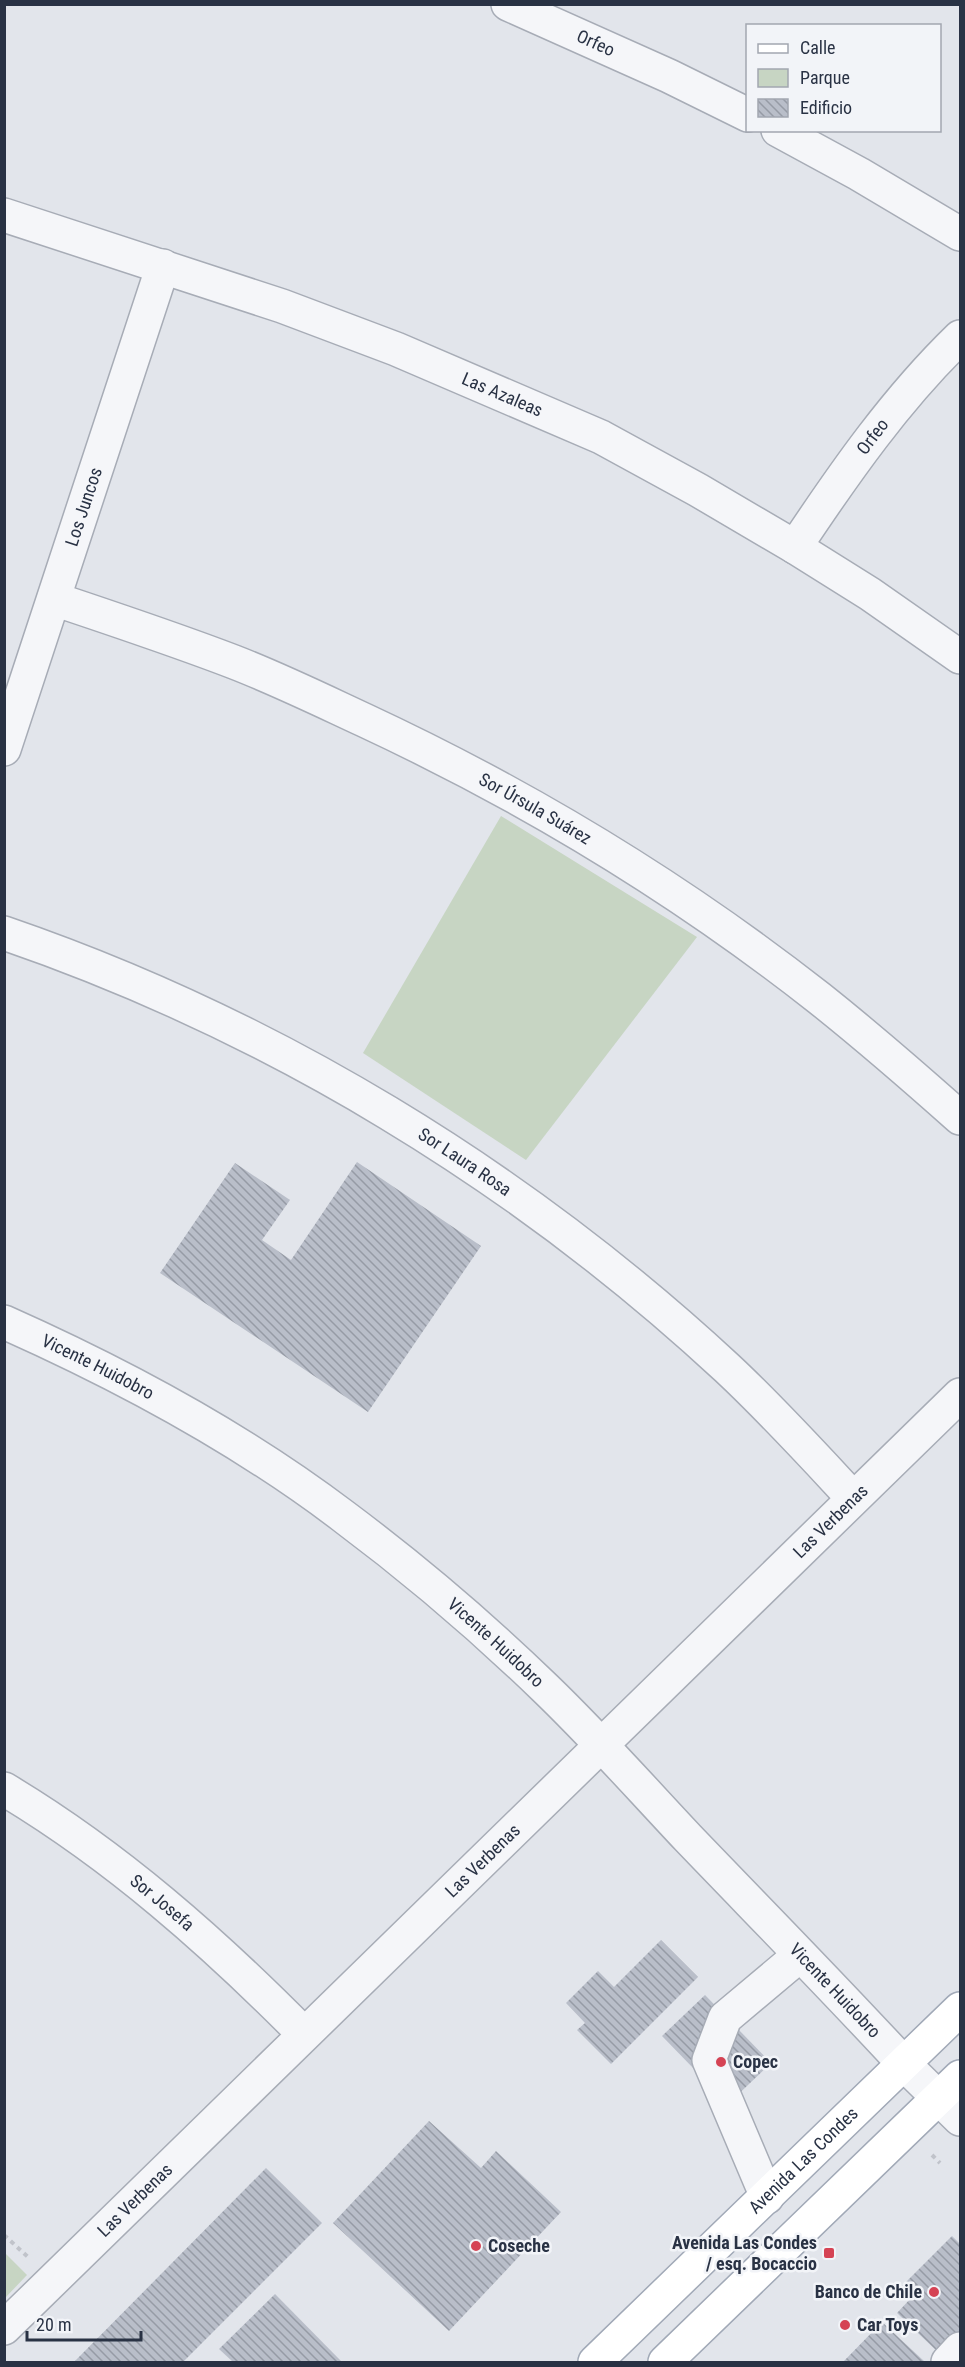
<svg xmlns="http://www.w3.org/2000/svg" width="965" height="2367" viewBox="0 0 965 2367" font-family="'Roboto Condensed',sans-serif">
  <defs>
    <pattern id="building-back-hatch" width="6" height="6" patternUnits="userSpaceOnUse" patternTransform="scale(1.5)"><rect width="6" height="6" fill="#b9bec9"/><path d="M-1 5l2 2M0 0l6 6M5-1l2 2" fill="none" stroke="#969ba5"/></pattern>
  </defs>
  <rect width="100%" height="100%" fill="#e2e5eb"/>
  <g fill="#c7d5c3">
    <path d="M 501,816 L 697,937 L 526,1160 L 363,1053 Z"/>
    <path d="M 5,2253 L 27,2275 L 5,2298 L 4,2298 Z"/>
  </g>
  <g fill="url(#building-back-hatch)">
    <path d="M 357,1162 L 481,1246 L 368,1412 L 160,1273 L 235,1163 L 290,1200 L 262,1240 L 291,1260 Z"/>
    <path d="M 661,1940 L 698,1977 L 611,2064 L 577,2030 L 585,2023 L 566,2003 L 598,1971 L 614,1987 Z"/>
    <path d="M 705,1995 L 771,2063 L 728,2104 L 662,2036 Z"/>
    <path d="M 429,2121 L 481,2168 L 496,2151 L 561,2212 L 449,2331 L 333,2223 Z"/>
    <path d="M 266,2168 L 322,2223 L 183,2362 L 74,2362 Z"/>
    <path d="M 952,2236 L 960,2244 L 960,2336 L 941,2355 L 897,2313 L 912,2297 L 902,2286 Z"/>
    <path d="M 275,2294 L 342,2362 L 233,2362 L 219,2349 Z"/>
    <path d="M 882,2322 L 925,2362 L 843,2362 Z"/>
  </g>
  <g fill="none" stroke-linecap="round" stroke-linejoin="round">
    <g stroke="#a7acb6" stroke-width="36">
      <g id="minor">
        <path id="s1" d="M 508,4 L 669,76 L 748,115"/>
        <path d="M 778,130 L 859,174 L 960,234"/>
        <path id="s2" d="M 4,215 L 282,306 L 396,349 L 601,437 L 698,490 L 795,547 L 870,594 L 960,657"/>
        <path id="s3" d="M 795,547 C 845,472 896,399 960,337"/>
        <path id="s4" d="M 54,599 C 114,619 174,639 234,662 C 278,679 321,700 364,720 C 525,795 679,888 819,998 C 868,1037 914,1077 960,1118"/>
        <path id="s5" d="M 4,749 L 163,266"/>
        <path id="s6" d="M 4,933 C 272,1025 520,1176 727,1368 C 771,1409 812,1454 853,1498"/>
        <path id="s7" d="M 4,1322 C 123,1375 239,1437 343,1516 C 414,1569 481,1626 545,1688 C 595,1736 641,1788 688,1838 C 761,1914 834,1988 905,2065 L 960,2119"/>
        <path id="s8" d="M 4,1789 C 116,1856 213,1942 304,2034"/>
        <path d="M 767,2197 L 709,2060 L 725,2018 L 800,1955"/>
        <path id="s9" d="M 4,2328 L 960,1395"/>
        <path d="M 948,2362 L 960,2349"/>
      </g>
    </g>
    <g stroke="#a1a9b7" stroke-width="36">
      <g id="major">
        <path id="s10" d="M 595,2362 L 960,2009"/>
        <path d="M 665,2362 L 960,2077"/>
      </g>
    </g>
    <g stroke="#c0c3ca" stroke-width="4" stroke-dasharray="4.5 4.5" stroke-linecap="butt">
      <path d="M 932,2155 L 940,2163"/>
      <path d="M 4,2235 L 28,2257"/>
    </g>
    <use href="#minor" stroke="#f5f6f9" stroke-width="33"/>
    <use href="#major" stroke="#fff" stroke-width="33"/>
  </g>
  <g fill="#d54354" stroke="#f2f4f8" stroke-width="2">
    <circle cx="721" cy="2062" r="6"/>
    <circle cx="476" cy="2246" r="6"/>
    <rect x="823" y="2247" width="12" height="12" rx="3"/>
    <circle cx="934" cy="2292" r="6"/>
    <circle cx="845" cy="2325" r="6"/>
  </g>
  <g text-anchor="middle" stroke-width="5" stroke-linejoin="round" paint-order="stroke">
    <g font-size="18" fill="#293244" stroke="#f2f4f8">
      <text dy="6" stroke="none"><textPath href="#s1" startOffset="96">Orfeo</textPath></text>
      <text dy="6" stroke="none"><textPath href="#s2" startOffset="530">Las Azaleas</textPath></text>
      <text dy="6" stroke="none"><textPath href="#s3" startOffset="135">Orfeo</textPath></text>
      <text dy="6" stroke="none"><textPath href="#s5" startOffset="255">Los Juncos</textPath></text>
      <text dy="6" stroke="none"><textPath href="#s4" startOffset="526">Sor Úrsula Suárez</textPath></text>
      <text dy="6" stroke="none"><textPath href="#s6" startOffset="516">Sor Laura Rosa</textPath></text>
      <text dy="6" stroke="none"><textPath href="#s7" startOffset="104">Vicente Huidobro</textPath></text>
      <text dy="6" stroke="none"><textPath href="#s9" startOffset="1155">Las Verbenas</textPath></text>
      <text dy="6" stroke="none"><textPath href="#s7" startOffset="590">Vicente Huidobro</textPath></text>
      <text dy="6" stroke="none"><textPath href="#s9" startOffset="669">Las Verbenas</textPath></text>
      <text dy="6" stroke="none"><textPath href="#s8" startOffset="195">Sor Josefa</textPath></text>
      <text dy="6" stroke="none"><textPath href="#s7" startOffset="1076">Vicente Huidobro</textPath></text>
      <text dy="6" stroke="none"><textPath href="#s10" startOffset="290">Avenida Las Condes</textPath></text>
      <text dy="6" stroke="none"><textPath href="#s9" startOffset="183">Las Verbenas</textPath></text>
    </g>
    <g font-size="18" font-weight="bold" fill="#293244" stroke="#f2f4f8" text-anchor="start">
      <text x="733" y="2068">Copec</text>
      <text x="817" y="2249" text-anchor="end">Avenida Las Condes<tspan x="817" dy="21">/ esq. Bocaccio</tspan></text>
      <text x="488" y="2252">Coseche</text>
      <text x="922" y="2298" text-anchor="end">Banco de Chile</text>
      <text x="857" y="2331">Car Toys</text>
    </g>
  </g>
  <rect width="965" height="2367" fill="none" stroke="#293244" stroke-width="12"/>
  <rect x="746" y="24" width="195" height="108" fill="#f2f4f8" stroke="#a2a6b0" stroke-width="1.5"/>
  <rect x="758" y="44" width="30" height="9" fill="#ffffff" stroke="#a2a6b0" stroke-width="1.5"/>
  <text x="800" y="54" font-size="18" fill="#293244">Calle</text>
  <rect x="758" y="69" width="30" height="18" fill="#c7d5c3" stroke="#a2a6b0" stroke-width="1.5"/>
  <text x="800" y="84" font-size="18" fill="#293244">Parque</text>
  <rect x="758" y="99" width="30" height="18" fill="url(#building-back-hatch)" stroke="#a2a6b0" stroke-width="1.5"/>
  <text x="800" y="114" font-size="18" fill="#293244">Edificio</text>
  <path d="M27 2331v9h114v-9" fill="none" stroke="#293244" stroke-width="3"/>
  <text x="36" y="2331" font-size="18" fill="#293244" stroke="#f2f4f8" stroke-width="4.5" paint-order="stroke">20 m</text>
</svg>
